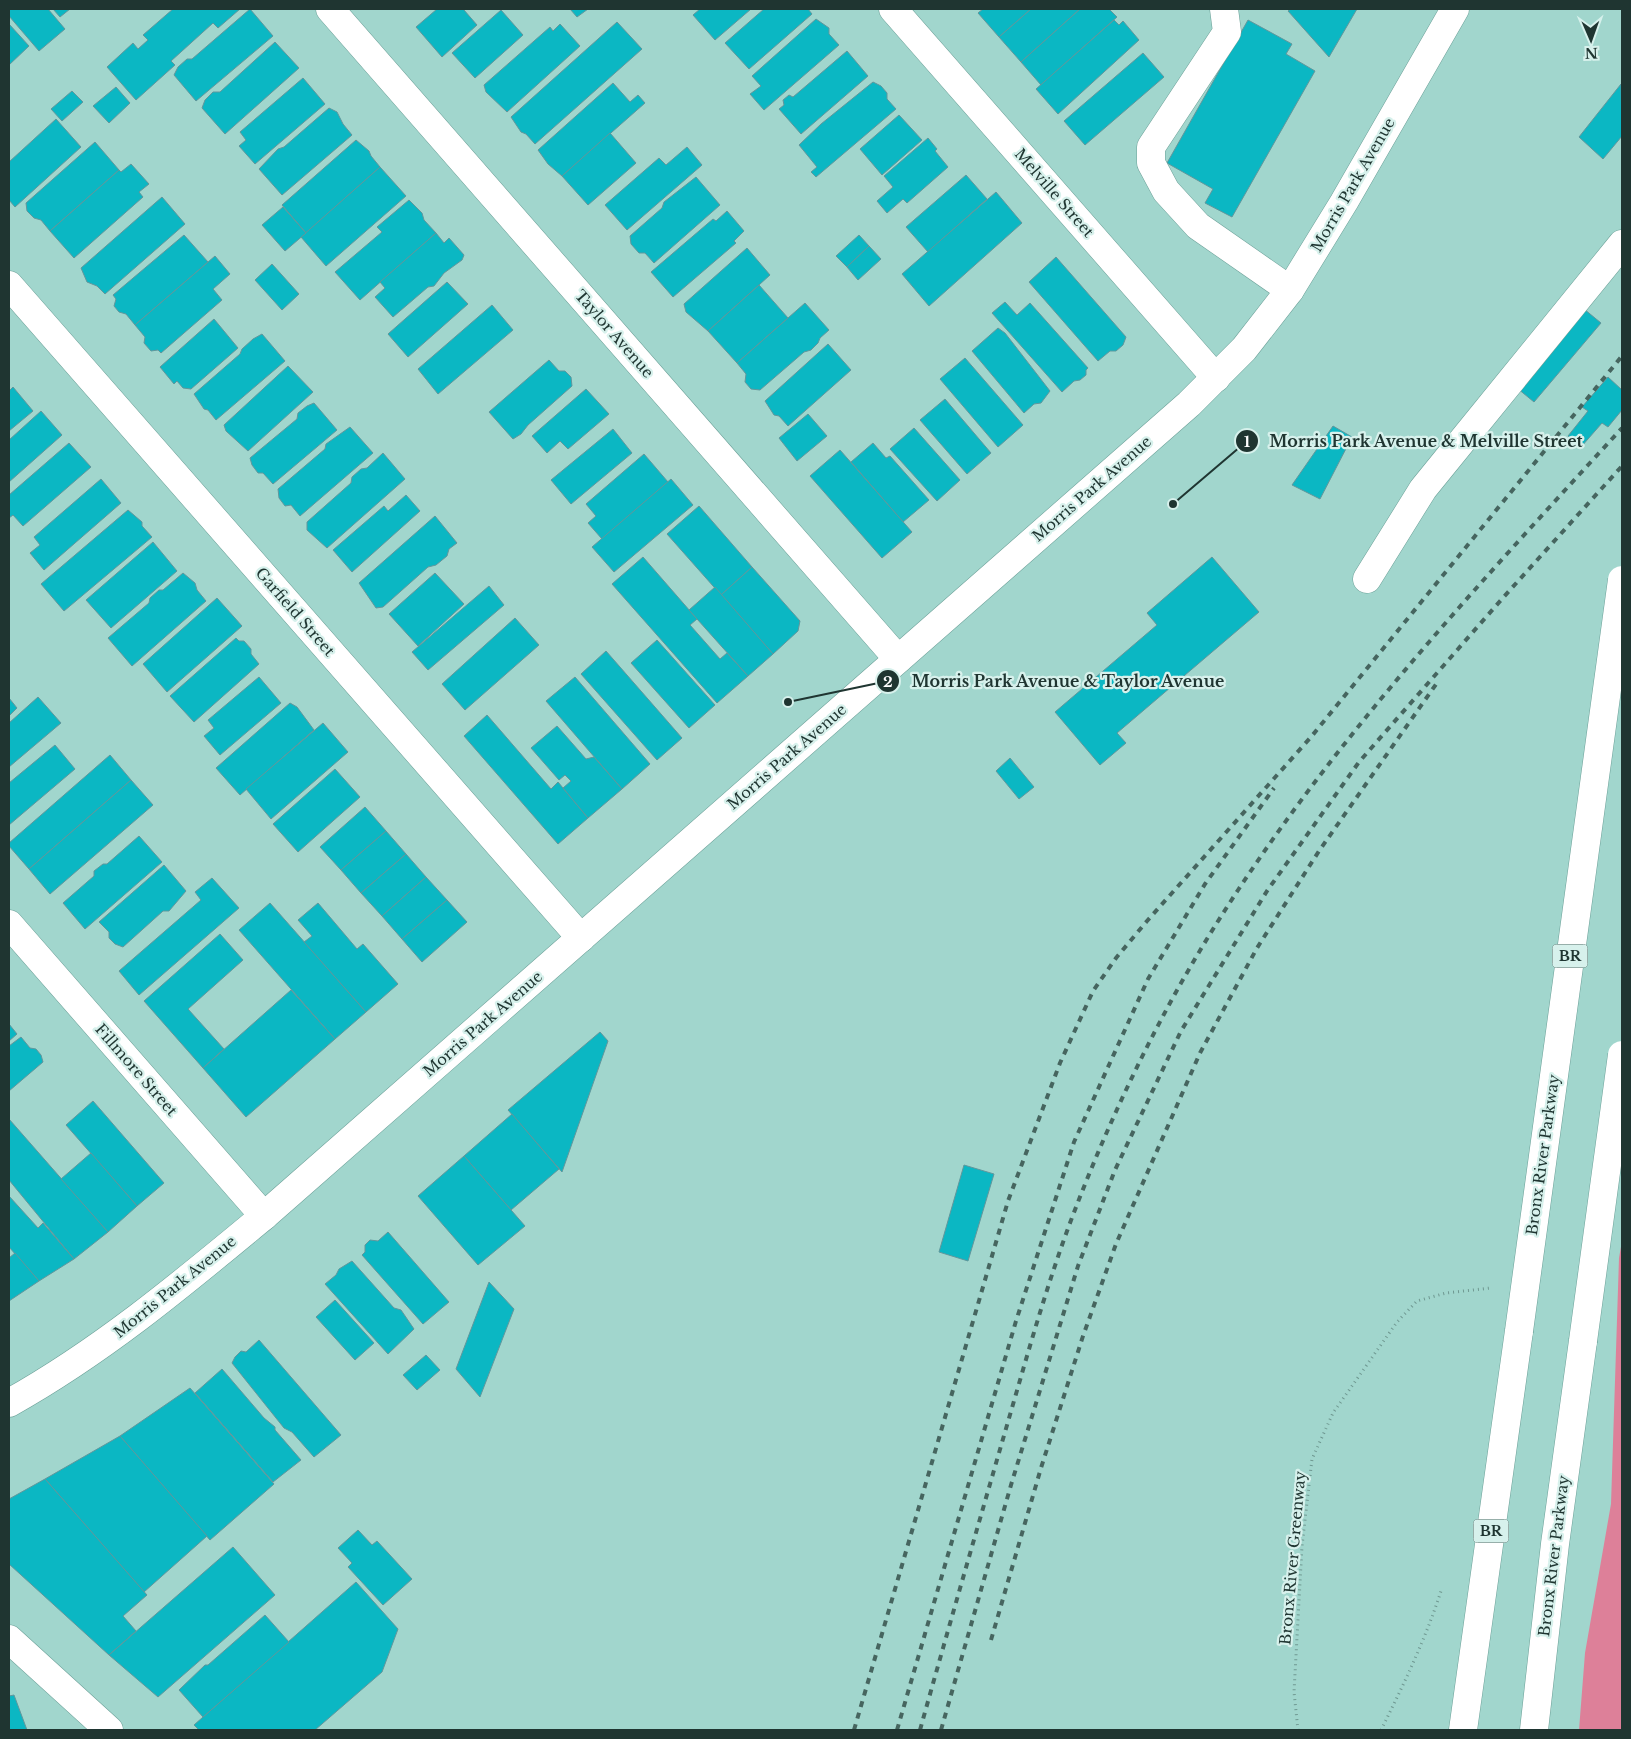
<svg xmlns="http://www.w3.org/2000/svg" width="1631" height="1739" viewBox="0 0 1631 1739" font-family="'Libre Baskerville',serif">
  <rect width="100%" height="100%" fill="#a1d6cd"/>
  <path fill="#dd8099" d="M 1622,1241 L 1622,1730 L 1579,1730 L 1585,1653 L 1611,1504 L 1619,1258 Z"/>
  <g fill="#0bb7c3" stroke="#61979c">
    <path d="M 9,9 L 48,9 L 65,29 L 39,51 L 9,16 Z"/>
    <path d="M 53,9 L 70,9 L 60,17 Z"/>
    <path d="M 173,9 L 240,9 L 218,28 L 213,23 L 171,61 L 175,65 L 136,100 L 107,67 L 133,43 L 138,49 L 148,40 L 143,35 Z"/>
    <path d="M 250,9 L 273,36 L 196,101 L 174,75 L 178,67 L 187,59 L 192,59 Z"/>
    <path d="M 437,9 L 466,9 L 464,10 L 477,25 L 442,57 L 416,27 Z"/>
    <path d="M 570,9 L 588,9 L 577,17 Z"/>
    <path d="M 700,9 L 751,9 L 715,40 L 693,15 Z"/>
    <path d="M 764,9 L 808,9 L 812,14 L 749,69 L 725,43 Z"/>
    <path d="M 983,9 L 1031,9 L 999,37 L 978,13 Z"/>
    <path d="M 1031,9 L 1080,9 L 1021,62 L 999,37 Z"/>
    <path d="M 1080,9 L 1109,9 L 1117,17 L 1041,85 L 1021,62 Z"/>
    <path d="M 1291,9 L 1357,9 L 1329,57 L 1288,11 Z"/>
    <path d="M 501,10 L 523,35 L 475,78 L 452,53 Z"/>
    <path d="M 816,19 L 829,28 L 829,34 L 839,45 L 764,110 L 750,94 L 761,86 L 752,76 Z"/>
    <path d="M 1114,20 L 1119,25 L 1123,21 L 1139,40 L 1058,114 L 1036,89 Z"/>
    <path d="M 1248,20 L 1292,44 L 1286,54 L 1315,71 L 1232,217 L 1205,203 L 1213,189 L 1167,163 Z"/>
    <path d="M 617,22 L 642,49 L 535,144 L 526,134 L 521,132 L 511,117 Z"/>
    <path d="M 9,24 L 29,46 L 9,65 Z"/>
    <path d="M 560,24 L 580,46 L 507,112 L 486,92 L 484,85 L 550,27 L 553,31 Z"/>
    <path d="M 275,42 L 299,68 L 225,134 L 202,108 L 205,100 L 213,92 L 220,92 Z"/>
    <path d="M 847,51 L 868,76 L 801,134 L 779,109 L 784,105 L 783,100 L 789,95 L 793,97 Z"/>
    <path d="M 1143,53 L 1164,77 L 1085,145 L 1064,121 Z"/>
    <path d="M 303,78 L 325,104 L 255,164 L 239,146 L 246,140 L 240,132 Z"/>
    <path d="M 873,82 L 881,86 L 887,93 L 887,99 L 896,109 L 816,177 L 811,172 L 817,167 L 799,145 L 821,124 Z"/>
    <path d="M 613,83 L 630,102 L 638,95 L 645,103 L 562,176 L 548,164 L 538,150 Z"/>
    <path d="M 1621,84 L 1622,136 L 1603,159 L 1579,137 Z"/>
    <path d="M 116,87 L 130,103 L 109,123 L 93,106 Z"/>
    <path d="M 72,91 L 83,102 L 62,121 L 51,109 Z"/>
    <path d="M 329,108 L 337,112 L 343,124 L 352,135 L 282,195 L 259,169 L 278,149 L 284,147 Z"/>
    <path d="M 899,115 L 922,140 L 882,175 L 860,149 Z"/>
    <path d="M 56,119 L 81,147 L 15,207 L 9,200 L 9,162 Z"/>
    <path d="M 610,133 L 636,163 L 588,205 L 562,176 Z"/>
    <path d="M 928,138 L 937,149 L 935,151 L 948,167 L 907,203 L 903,199 L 887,213 L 877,201 L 893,187 L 884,176 Z"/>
    <path d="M 356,140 L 369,151 L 371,156 L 380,167 L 306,233 L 282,205 Z"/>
    <path d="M 95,142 L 119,170 L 50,231 L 41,220 L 34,218 L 27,211 L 26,203 Z"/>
    <path d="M 687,147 L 702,165 L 627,230 L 605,205 L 659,158 L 666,165 Z"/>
    <path d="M 131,164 L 149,184 L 139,192 L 143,197 L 74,258 L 50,231 L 119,170 L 121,172 Z"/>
    <path d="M 380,167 L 406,196 L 326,266 L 301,237 Z"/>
    <path d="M 966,175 L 987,199 L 928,252 L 906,227 Z"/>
    <path d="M 696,177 L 720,205 L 654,263 L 645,253 L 639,253 L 631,244 L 630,236 L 662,208 L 664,202 Z"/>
    <path d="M 996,192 L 1022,223 L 929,306 L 902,274 Z"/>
    <path d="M 162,197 L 185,224 L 105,294 L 97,286 L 87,282 L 81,268 Z"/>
    <path d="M 409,200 L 422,213 L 424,220 L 436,233 L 360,300 L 335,272 L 382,232 L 377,227 Z"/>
    <path d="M 283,207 L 306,233 L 285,251 L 262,225 Z"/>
    <path d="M 727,211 L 744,231 L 734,241 L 736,243 L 673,297 L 651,272 L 713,219 L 716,221 Z"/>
    <path d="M 436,233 L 444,243 L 449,238 L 464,255 L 462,260 L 444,273 L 434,286 L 428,287 L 393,317 L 375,297 L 385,288 L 380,282 Z"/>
    <path d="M 184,235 L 208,262 L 135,325 L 126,314 L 119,312 L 114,306 L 116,299 L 113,295 Z"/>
    <path d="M 859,235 L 869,246 L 847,267 L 836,256 Z"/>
    <path d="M 869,246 L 881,259 L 858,280 L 847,267 Z"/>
    <path d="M 747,248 L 770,275 L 708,331 L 686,312 L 684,304 Z"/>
    <path d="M 215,256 L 230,274 L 213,289 L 222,300 L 161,353 L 158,350 L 151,351 L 144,343 L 145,337 L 135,325 Z"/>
    <path d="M 1056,257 L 1126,337 L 1123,345 L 1116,351 L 1110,351 L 1098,361 L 1029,282 Z"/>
    <path d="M 272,264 L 299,294 L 282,310 L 255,280 Z"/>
    <path d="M 447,282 L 468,304 L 408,357 L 388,334 Z"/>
    <path d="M 759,285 L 788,318 L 737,363 L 708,331 Z"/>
    <path d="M 1005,302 L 1017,315 L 1030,303 L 1088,368 L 1086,370 L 1086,375 L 1080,380 L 1074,381 L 1062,392 L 992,313 Z"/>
    <path d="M 805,303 L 829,330 L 820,338 L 818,343 L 811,350 L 804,352 L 760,390 L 751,389 L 745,382 L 746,374 L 737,363 Z"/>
    <path d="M 492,305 L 513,330 L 438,394 L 418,369 Z"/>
    <path d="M 1584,309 L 1601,323 L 1534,402 L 1517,388 Z"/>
    <path d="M 214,319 L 238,348 L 191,389 L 183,388 L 177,381 L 174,384 L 160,367 Z"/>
    <path d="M 998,328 L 1005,333 L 1050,391 L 1041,403 L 1034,404 L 1024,413 L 972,351 Z"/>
    <path d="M 262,334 L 285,361 L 216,420 L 208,410 L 204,409 L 194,394 L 240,354 L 242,349 L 253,339 Z"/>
    <path d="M 828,344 L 851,370 L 788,426 L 779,416 L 774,415 L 765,401 Z"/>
    <path d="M 965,358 L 1023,425 L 998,447 L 940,379 Z"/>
    <path d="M 549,360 L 559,371 L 565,371 L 571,377 L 572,386 L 528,425 L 521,434 L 513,439 L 489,412 Z"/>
    <path d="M 288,366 L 313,392 L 248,451 L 226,431 L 224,425 Z"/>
    <path d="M 1608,377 L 1622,390 L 1622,410 L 1608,427 L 1602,423 L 1581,447 L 1568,436 L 1588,411 L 1582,407 Z"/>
    <path d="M 13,387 L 33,411 L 9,431 L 9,391 Z"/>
    <path d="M 586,389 L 609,414 L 568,449 L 560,441 L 547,453 L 532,436 Z"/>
    <path d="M 945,399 L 991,453 L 967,474 L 920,420 Z"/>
    <path d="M 314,403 L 337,430 L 273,484 L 263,473 L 258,473 L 252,465 L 250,458 L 297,419 L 298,413 L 307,406 Z"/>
    <path d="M 41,411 L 62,435 L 9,482 L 9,440 Z"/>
    <path d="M 808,414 L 827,436 L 797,461 L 779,438 Z"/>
    <path d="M 1333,426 L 1352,437 L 1320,499 L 1292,485 Z"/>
    <path d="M 350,427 L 373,453 L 300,516 L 291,505 L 285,506 L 279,498 L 278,489 L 325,449 L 326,444 Z"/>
    <path d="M 914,428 L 960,480 L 937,501 L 890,449 Z"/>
    <path d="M 613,429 L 632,453 L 571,504 L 551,480 Z"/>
    <path d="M 69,443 L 91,467 L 23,526 L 13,515 L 9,518 L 9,495 Z"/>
    <path d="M 873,443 L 886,458 L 890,456 L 929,500 L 903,522 L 851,462 Z"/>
    <path d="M 840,450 L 912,532 L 882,558 L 810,476 Z"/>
    <path d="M 383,453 L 405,479 L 327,548 L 307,530 L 307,522 L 351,483 L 352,477 L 361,469 L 367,468 Z"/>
    <path d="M 644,454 L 668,482 L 602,539 L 588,523 L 596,516 L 586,504 Z"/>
    <path d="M 101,479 L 121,503 L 44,570 L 30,553 L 40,545 L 34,537 Z"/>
    <path d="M 671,479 L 693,505 L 614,572 L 592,547 Z"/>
    <path d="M 406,495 L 420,511 L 352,572 L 333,550 L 384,506 L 388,511 Z"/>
    <path d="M 699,506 L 752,567 L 721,595 L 667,534 Z"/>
    <path d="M 128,510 L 142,522 L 142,526 L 152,537 L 64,611 L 41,584 Z"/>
    <path d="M 435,516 L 457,543 L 449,549 L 447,556 L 436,565 L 428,567 L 383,607 L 376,608 L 359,583 Z"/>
    <path d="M 153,542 L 177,571 L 111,628 L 86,600 Z"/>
    <path d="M 643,557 L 697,619 L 690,625 L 720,659 L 727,653 L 748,676 L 717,703 L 612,584 Z"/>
    <path d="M 1212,557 L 1259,612 L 1117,733 L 1126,743 L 1100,765 L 1055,712 L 1157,625 L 1147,613 Z"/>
    <path d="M 752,567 L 800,621 L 798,631 L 773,654 L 721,595 Z"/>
    <path d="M 183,573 L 195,583 L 197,590 L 206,601 L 132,666 L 108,638 L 149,603 L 150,598 L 159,590 L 163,590 Z"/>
    <path d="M 435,573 L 464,604 L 418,646 L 389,614 Z"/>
    <path d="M 489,586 L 504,605 L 428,670 L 412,652 Z"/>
    <path d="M 715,587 L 773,654 L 748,676 L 689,610 Z"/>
    <path d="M 217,598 L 242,626 L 167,692 L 143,664 Z"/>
    <path d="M 515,618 L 539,645 L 465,710 L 442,684 Z"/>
    <path d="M 236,638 L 239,641 L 244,641 L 251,649 L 251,654 L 259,664 L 194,722 L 170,696 Z"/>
    <path d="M 657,640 L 715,705 L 689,728 L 631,663 Z"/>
    <path d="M 606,651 L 682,738 L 657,760 L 581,674 Z"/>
    <path d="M 259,677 L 281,703 L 220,755 L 204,736 L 214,728 L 208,720 Z"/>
    <path d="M 575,677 L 650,764 L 622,789 L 546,701 Z"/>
    <path d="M 38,697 L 61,723 L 9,767 L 9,723 Z"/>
    <path d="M 9,698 L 17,708 L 9,716 Z"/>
    <path d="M 290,703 L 297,707 L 314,730 L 240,795 L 216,768 Z"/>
    <path d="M 487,715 L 551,789 L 558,782 L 588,818 L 558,844 L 464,736 Z"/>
    <path d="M 323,723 L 348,752 L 271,819 L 246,789 Z"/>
    <path d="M 557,726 L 586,759 L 594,757 L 622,789 L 588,818 L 563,788 L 571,781 L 565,775 L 559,780 L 531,748 Z"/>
    <path d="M 55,745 L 75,769 L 9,825 L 9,783 Z"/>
    <path d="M 110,755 L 131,780 L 29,869 L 9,846 L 9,843 Z"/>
    <path d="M 1010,758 L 1034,787 L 1019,799 L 996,771 Z"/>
    <path d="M 335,769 L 360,797 L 298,852 L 273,824 Z"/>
    <path d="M 131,780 L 153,805 L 50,894 L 29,869 Z"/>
    <path d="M 365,807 L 386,831 L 341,870 L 320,847 Z"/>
    <path d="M 386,831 L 406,854 L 361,893 L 341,870 Z"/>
    <path d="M 139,836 L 162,862 L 85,929 L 63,903 L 94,876 L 94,871 L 103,864 L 107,864 Z"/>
    <path d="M 406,854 L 426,877 L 382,916 L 361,893 Z"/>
    <path d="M 164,865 L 186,891 L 169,911 L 163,911 L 123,947 L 115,944 L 109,938 L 109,932 L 99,922 Z"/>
    <path d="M 426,877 L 447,900 L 402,939 L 382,916 Z"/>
    <path d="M 212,878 L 239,908 L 139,995 L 119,971 L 201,900 L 195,892 Z"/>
    <path d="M 447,900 L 467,922 L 422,962 L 402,939 Z"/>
    <path d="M 270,903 L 366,1012 L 335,1039 L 239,930 Z"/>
    <path d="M 318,903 L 357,949 L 363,944 L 398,984 L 366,1012 L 304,942 L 312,936 L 298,920 Z"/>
    <path d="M 220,934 L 243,960 L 188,1009 L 224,1049 L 203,1068 L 144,1001 Z"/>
    <path d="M 291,990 L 335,1039 L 246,1117 L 203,1068 Z"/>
    <path d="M 9,1024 L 17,1034 L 9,1041 Z"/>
    <path d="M 600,1032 L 608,1041 L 562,1172 L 508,1110 Z"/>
    <path d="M 21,1037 L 30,1048 L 36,1049 L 41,1055 L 43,1062 L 9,1091 L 9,1046 Z"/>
    <path d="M 93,1101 L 164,1183 L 137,1206 L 66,1125 Z"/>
    <path d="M 512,1114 L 559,1169 L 511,1210 L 464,1156 Z"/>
    <path d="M 9,1119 L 108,1232 L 74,1259 L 9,1180 Z"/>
    <path d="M 91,1153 L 137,1206 L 108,1232 L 61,1179 Z"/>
    <path d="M 464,1156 L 525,1226 L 478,1265 L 418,1196 Z"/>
    <path d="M 964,1165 L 994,1174 L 968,1261 L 939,1252 Z"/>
    <path d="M 9,1196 L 38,1228 L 43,1223 L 74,1259 L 39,1281 L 9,1247 Z"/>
    <path d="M 388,1232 L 449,1302 L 423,1324 L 362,1255 L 365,1252 L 365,1245 L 370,1240 L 378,1241 Z"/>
    <path d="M 15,1253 L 39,1281 L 9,1301 L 9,1258 Z"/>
    <path d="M 352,1261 L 394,1308 L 401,1310 L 414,1329 L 388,1354 L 325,1284 L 336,1275 L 339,1269 Z"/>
    <path d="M 489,1282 L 514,1309 L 480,1397 L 456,1369 Z"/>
    <path d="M 335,1300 L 374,1343 L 355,1360 L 316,1317 Z"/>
    <path d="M 259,1340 L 341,1435 L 314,1457 L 292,1432 L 284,1428 L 232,1363 L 235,1357 L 241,1351 L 246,1352 Z"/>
    <path d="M 426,1355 L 440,1370 L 417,1390 L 403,1375 Z"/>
    <path d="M 222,1369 L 264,1418 L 275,1427 L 275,1430 L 301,1460 L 273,1482 L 195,1393 Z"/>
    <path d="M 190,1388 L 274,1484 L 210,1540 L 120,1436 Z"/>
    <path d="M 120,1436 L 207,1536 L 144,1592 L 45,1479 Z"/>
    <path d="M 45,1479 L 147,1595 L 123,1616 L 136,1631 L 109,1655 L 9,1564 L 9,1499 Z"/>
    <path d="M 358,1530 L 372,1545 L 377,1541 L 412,1579 L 383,1605 L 348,1567 L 352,1563 L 338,1548 Z"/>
    <path d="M 233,1547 L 275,1595 L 158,1697 L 109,1655 Z"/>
    <path d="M 356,1582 L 398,1629 L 382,1672 L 315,1730 L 199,1730 L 194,1725 Z"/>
    <path d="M 265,1615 L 289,1642 L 203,1717 L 179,1690 L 205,1665 L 208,1665 Z"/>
    <path d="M 14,1695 L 27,1730 L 9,1730 L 9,1696 Z"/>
  </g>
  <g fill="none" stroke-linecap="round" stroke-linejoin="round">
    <g stroke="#6ca098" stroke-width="29">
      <g id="minor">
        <path d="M 330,9 L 898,659"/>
        <path d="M 893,9 L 1216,378"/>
        <path d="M 1224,9 L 1227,32 L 1151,147 L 1151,163 L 1166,191 L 1198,226 L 1290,290"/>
        <path d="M 9,285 L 581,938"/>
        <path d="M 1367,579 L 1423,489 L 1622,244"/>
        <path d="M 9,924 L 264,1216"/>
        <path d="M 9,1639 L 109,1730"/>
      </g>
    </g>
    <g stroke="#6ca098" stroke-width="29">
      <path id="major" d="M 9,1403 C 102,1351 182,1284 264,1216 L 1189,404 L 1244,349 L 1290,290 L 1344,202 L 1455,9"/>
    </g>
    <g stroke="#6ca098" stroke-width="29">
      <g id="highway">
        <path d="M 1463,1730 L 1519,1331"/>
        <path d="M 1534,1730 L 1555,1544 L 1583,1341"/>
      </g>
    </g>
    <g stroke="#6f9891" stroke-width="3" stroke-dasharray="1 4" stroke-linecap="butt">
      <path d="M 1298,1730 L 1294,1692 L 1302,1546 L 1312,1459 L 1333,1413 L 1397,1322 L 1417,1301 L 1446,1293 L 1491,1288"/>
      <path d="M 1381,1730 C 1404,1684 1426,1638 1442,1588"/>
    </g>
    <use href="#minor" stroke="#fff" stroke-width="28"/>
    <use href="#major" stroke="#fff" stroke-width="28"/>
    <use href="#highway" stroke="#fff" stroke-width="28"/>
    <g stroke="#46655f" stroke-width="4" stroke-dasharray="6 6" stroke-linecap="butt">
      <path d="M 991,1640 L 1041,1468 L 1083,1336 L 1116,1244 L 1200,1053 L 1257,948 L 1319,851 L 1439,680"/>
      <path d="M 854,1730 L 1008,1201 L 1060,1063 L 1093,991 L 1116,958 L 1147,921 L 1311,737 L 1622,356"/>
      <path d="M 897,1730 L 1016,1321 L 1074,1142 L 1148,979 L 1205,884 L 1274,788"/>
      <path d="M 920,1730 C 947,1633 975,1536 1003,1439 C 1024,1367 1044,1293 1070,1223 C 1098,1148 1132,1073 1170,1003 C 1287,788 1458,607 1622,428"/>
      <path d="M 941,1730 L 1011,1485 L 1078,1266 L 1115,1170 L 1181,1031 L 1267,891 L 1359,762 L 1501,600 L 1622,466"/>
    </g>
    <g stroke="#6ca098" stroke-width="29" stroke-linecap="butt">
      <g id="highway-bridge">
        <path d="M 1519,1331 L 1622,580"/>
        <path d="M 1583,1341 L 1622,1055"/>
      </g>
    </g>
    <use href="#highway-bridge" stroke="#fff" stroke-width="28"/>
  </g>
  <g text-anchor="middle" stroke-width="4.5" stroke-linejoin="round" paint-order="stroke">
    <g fill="#d7f1ec" stroke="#566d69" stroke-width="1">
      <rect x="1552.5" y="944.5" width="35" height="23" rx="4"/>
      <rect x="1473.5" y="1519.5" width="35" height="23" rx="4"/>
    </g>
    <g font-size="14" font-weight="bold" fill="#1f3531">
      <text x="1570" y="961">BR</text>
      <text x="1491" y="1536">BR</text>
    </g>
    <g font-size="15" fill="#1f3531" stroke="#d7f1ec">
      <text transform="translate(1353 185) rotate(-60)" y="5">Morris Park Avenue</text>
      <text transform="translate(1054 193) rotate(49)" y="5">Melville Street</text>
      <text transform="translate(614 334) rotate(49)" y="5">Taylor Avenue</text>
      <text transform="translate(1092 489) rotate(-41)" y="5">Morris Park Avenue</text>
      <text transform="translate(295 612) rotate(49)" y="5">Garfield Street</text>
      <text transform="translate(787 757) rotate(-41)" y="5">Morris Park Avenue</text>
      <text transform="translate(483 1024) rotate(-41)" y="5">Morris Park Avenue</text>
      <text transform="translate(136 1070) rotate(49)" y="5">Fillmore Street</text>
      <text transform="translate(1543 1155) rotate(-82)" y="5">Bronx River Parkway</text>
      <text transform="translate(175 1287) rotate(-39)" y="5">Morris Park Avenue</text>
      <text transform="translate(1554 1556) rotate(-83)" y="5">Bronx River Parkway</text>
      <text transform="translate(1293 1558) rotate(-85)" y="5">Bronx River Greenway</text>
    </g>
  </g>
  <path fill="none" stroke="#1f3531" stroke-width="2" d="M1173 504L1247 441M788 702L888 681"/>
  <g fill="#1f3531" stroke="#d7f1ec" stroke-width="2">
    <circle cx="1173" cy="504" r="5"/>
    <circle cx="788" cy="702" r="5"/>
    <circle cx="1247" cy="441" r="12"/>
    <circle cx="888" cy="681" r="12"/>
  </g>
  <g font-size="15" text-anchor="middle" font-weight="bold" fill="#fff">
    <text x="1247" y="447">1</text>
    <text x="888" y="687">2</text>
  </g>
  <g font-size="16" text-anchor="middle" font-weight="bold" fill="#1f3531" stroke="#d7f1ec" stroke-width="4.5" stroke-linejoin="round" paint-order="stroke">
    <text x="1426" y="447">Morris Park Avenue &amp; Melville Street</text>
    <text x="1068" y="687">Morris Park Avenue &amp; Taylor Avenue</text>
  </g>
  <rect width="1631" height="1739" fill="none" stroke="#1f3531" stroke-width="20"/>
  <g transform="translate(1591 40) rotate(178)" stroke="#d7f1ec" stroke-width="4" paint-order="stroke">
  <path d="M0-4L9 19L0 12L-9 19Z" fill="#1f3531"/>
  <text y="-8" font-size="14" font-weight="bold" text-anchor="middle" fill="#1f3531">N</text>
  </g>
</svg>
